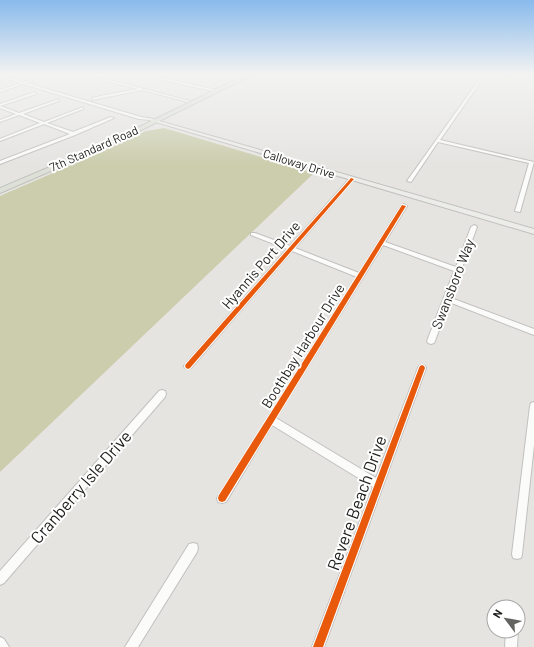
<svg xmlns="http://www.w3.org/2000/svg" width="534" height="647" viewBox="0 0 534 647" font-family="Barlow,sans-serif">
  <rect width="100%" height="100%" fill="#e5e4e1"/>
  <path fill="#cbcdad" d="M 164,128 L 314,173 L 0,472 L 0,196 L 92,156 L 146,131 Z"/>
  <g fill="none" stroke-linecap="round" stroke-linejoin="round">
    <g stroke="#c1c0be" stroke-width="2">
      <g id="minor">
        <path d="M 146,74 L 212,89 L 214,90 L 212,91 L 146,76 Z"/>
        <path d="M 483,74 L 486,74 L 440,140 L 534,162 L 520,212 L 515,211 L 529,163 L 438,142 L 411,182 L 407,181 Z"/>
        <path d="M 506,74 L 514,74 L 534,78 L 534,80 Z"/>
        <path d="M 102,78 L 190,101 L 188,102 L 142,90 L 92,100 L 92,98 L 105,95 L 138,89 L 102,80 Z"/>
        <path d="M 30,80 L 32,81 L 0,92 L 0,90 Z"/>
        <path d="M 35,92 L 36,94 L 0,106 L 19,113 L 59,99 L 59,101 L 23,114 L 44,122 L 83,107 L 83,109 L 47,123 L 73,132 L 111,117 L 114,118 L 75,135 L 0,164 L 0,161 L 70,134 L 44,124 L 0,141 L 0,139 L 40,123 L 19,115 L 0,122 L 0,120 L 16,114 L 0,108 L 0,104 Z"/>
        <path d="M 350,178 L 354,179 L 295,248 L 359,273 L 401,206 L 404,204 L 407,206 L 385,242 L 456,267 L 471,227 L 474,225 L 476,226 L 477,227 L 451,298 L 534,329 L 534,335 L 449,302 L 435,341 L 434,343 L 431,344 L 428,343 L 427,341 L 454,271 L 383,245 L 276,418 L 376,478 L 418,368 L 419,366 L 422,365 L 425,366 L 426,368 L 324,647 L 312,647 L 373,487 L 272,425 L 226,502 L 222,503 L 218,502 L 217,498 L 357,277 L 292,251 L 191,368 L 188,369 L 185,368 L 184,366 L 287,249 L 251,235 L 251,233 L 255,233 L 290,246 Z"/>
        <path d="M 162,390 L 165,391 L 166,394 L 165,397 L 4,583 L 0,585 L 0,571 L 159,391 Z"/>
        <path d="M 534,402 L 534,445 L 522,554 L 521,558 L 517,559 L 513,558 L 512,554 L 530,406 L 531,403 Z"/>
        <path d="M 193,543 L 197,544 L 198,548 L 197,552 L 138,647 L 125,647 L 189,544 Z"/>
        <path d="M 506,631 L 518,631 L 517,647 L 505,647 Z"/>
        <path d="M 0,637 L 4,639 L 9,647 L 0,647 Z"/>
      </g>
    </g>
    <g stroke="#c1c0be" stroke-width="2">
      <path id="tertiary" d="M 0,75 L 141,117 L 153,119 L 151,120 L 139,119 L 0,77 Z"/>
    </g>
    <g stroke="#c1c0be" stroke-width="2">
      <path id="secondary" d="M 149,118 L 534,229 L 534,234 L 149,120 Z"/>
    </g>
    <g stroke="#c0c0be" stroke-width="2">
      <path id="primary" d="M 247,74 L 254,74 L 113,144 L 0,193 L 0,188 L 109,142 Z"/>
    </g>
    <use href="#minor" fill="#fbfbfa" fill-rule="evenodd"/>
    <use href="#tertiary" fill="#fbfbfa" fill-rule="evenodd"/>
    <use href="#secondary" fill="#ecece9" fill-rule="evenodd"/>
    <use href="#primary" fill="#dde0d6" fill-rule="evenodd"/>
    <g stroke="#fff" stroke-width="2">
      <g id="cycleway">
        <path d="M 351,178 L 354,179 L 190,368 L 188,369 L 186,368 L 185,366 L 186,364 Z"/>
        <path d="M 402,205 L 406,206 L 225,501 L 222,502 L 219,501 L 218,498 L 219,495 Z"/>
        <path d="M 422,365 L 424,366 L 425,368 L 323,647 L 313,647 L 419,368 L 420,366 Z"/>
      </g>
    </g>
    <use href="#cycleway" fill="#e8590c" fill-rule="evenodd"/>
  </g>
  <linearGradient id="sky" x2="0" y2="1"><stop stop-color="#89baec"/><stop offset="0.45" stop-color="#f3f3f2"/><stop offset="1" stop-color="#f3f3f2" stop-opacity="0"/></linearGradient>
  <rect width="534" height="165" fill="url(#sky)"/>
  <g text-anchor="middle" stroke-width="4" stroke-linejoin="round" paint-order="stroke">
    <g font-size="12" fill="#1d1d1b" stroke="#fff">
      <text transform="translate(94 149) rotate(-24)" y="4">7th Standard Road</text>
      <text transform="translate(299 164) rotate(17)" y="4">Calloway Drive</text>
    </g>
    <g font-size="14" fill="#1d1d1b" stroke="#fff">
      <text transform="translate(261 265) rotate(-49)" y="5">Hyannis Port Drive</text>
      <text transform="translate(453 284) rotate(-69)" y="5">Swansboro Way</text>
      <text transform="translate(303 346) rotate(-58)" y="5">Boothbay Harbour Drive</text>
    </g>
    <g font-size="17" fill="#1d1d1b" stroke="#fff">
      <text transform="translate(81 487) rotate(-49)" y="6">Cranberry Isle Drive</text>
      <text transform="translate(357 503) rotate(-70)" y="6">Revere Beach Drive</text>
    </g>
  </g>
  <g transform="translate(506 619) rotate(302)"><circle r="19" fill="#ffffff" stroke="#a5a5a4"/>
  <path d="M0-3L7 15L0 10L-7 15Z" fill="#636360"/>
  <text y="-6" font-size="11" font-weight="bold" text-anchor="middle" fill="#1d1d1b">N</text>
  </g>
</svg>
